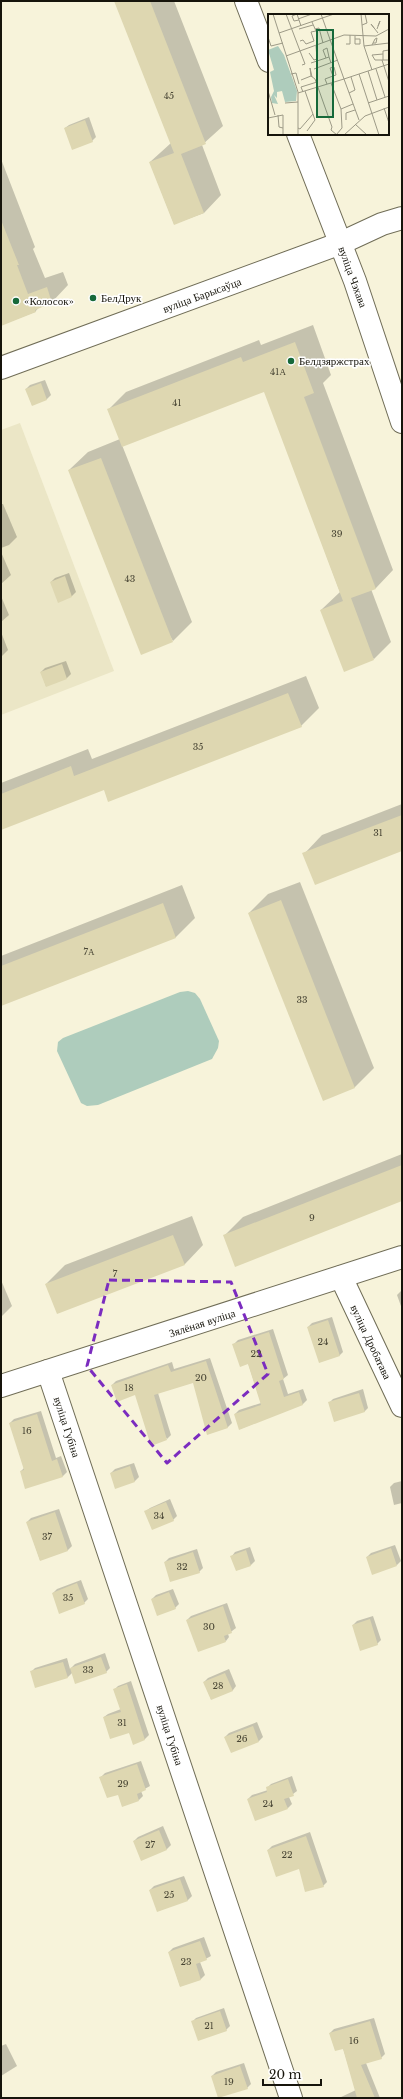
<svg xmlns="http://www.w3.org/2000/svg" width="403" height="2099" viewBox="0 0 403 2099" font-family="'Libre Baskerville',serif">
  <rect width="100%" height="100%" fill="#f7f3da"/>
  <path fill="#ebe6c6" d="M 20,423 L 114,671 L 1,715 L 1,430 Z"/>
  <path fill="#aeccbc" d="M 188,991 L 195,993 L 200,999 L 219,1041 L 218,1048 L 212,1059 L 98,1105 L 87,1106 L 81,1103 L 57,1051 L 58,1042 L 63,1038 L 180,992 Z"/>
  <g fill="#0003">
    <path d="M 115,1 L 174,1 L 223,126 L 202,145 L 221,195 L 204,213 L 174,224 L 150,162 L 171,143 Z"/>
    <path d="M 89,117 L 96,137 L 92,141 L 65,128 L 69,125 Z"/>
    <path d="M 1,159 L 35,247 L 33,249 L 45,278 L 63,272 L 68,285 L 52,302 L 40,306 L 35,312 L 1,325 Z"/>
    <path d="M 313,325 L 331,375 L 323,383 L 393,570 L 376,588 L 371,589 L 391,642 L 374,659 L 321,610 L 340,592 L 265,390 L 122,445 L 192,622 L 173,641 L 69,470 L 88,452 L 120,439 L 108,410 L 126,392 L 259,340 L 261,345 Z"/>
    <path d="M 45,380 L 51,395 L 47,399 L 32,405 L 26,389 L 30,385 Z"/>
    <path d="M 1,504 L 3,504 L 17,537 L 9,545 L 1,548 Z"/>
    <path d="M 1,552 L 11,575 L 1,584 Z"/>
    <path d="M 69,573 L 76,592 L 72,596 L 58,601 L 51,582 L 55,578 Z"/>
    <path d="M 1,596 L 9,615 L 1,622 Z"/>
    <path d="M 1,632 L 8,650 L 1,657 Z"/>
    <path d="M 66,661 L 71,674 L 67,678 L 46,686 L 41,672 L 45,668 Z"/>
    <path d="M 306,676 L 319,708 L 301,726 L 104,789 L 1,829 L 1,783 L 88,749 L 92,759 Z"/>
    <path d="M 402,804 L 402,850 L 304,854 L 322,835 Z"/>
    <path d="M 300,882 L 374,1068 L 355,1087 L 323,1099 L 249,913 L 268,894 Z"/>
    <path d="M 182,885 L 195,918 L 176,937 L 1,1005 L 1,956 Z"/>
    <path d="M 402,1154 L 402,1200 L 224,1236 L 243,1217 Z"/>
    <path d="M 192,1216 L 203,1245 L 185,1264 L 46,1284 L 65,1265 Z"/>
    <path d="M 1,1280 L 12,1306 L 1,1317 Z"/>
    <path d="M 401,1291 L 402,1291 L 402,1309 L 397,1295 Z"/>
    <path d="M 332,1317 L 343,1352 L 339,1356 L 308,1327 L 312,1323 Z"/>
    <path d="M 273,1329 L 288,1375 L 283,1379 L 288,1394 L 303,1389 L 307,1400 L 303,1404 L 240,1429 L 235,1414 L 239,1410 L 261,1403 L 248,1363 L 234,1344 L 238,1340 Z"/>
    <path d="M 210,1358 L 232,1423 L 228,1427 L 208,1433 L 194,1382 L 158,1393 L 171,1435 L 167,1439 L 136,1394 L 112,1385 L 116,1381 L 172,1362 L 174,1369 Z"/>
    <path d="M 363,1389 L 368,1408 L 364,1412 L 329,1403 L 333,1399 Z"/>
    <path d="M 41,1411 L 56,1458 L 61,1456 L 67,1472 L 63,1476 L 21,1471 L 24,1468 L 10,1423 L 14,1419 Z"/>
    <path d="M 134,1463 L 139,1477 L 135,1481 L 115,1487 L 111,1473 L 115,1469 Z"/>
    <path d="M 402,1481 L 402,1503 L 394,1505 L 390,1487 L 394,1483 Z"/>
    <path d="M 170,1499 L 177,1516 L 173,1520 L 146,1511 L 150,1508 Z"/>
    <path d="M 59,1509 L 72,1546 L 68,1550 L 40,1560 L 27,1522 L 31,1518 Z"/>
    <path d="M 395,1545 L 401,1561 L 397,1565 L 367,1557 L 371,1553 Z"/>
    <path d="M 250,1547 L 255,1561 L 251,1565 L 237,1570 L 232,1556 L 235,1552 Z"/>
    <path d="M 197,1549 L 203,1568 L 199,1572 L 165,1562 L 169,1558 Z"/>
    <path d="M 81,1580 L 88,1599 L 84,1603 L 53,1593 L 57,1589 Z"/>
    <path d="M 173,1589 L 179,1604 L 175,1608 L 152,1599 L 156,1595 Z"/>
    <path d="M 227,1603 L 236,1628 L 228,1634 L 229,1637 L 226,1641 L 187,1620 L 191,1616 Z"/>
    <path d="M 373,1616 L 381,1640 L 377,1644 L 353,1625 L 357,1621 Z"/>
    <path d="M 105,1653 L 110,1668 L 106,1672 L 72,1673 L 68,1677 L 31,1672 L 35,1668 L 67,1658 L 70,1669 L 75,1664 Z"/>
    <path d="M 229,1669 L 236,1686 L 233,1690 L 211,1699 L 204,1682 L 208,1678 Z"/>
    <path d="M 131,1681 L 149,1735 L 145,1739 L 134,1743 L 129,1732 L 104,1717 L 108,1714 L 121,1709 L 114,1690 L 118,1686 Z"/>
    <path d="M 257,1722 L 263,1737 L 259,1741 L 225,1737 L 229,1733 Z"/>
    <path d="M 141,1761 L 150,1786 L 141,1791 L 143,1796 L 139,1800 L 118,1793 L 101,1777 L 105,1773 Z"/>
    <path d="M 292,1776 L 297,1791 L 289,1797 L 292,1804 L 288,1808 L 248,1799 L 252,1795 L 268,1790 L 267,1788 L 271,1784 Z"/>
    <path d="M 163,1826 L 171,1845 L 167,1849 L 142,1859 L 134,1841 L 138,1837 Z"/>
    <path d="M 310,1832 L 327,1882 L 323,1886 L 299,1867 L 268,1850 L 272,1846 Z"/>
    <path d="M 184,1876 L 192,1896 L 188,1900 L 158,1911 L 150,1890 L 154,1886 Z"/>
    <path d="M 204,1937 L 211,1956 L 200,1962 L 205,1975 L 201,1979 L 180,1986 L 169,1952 L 173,1948 Z"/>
    <path d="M 224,2008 L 230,2026 L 226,2030 L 192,2022 L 196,2018 Z"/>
    <path d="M 374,2018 L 385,2054 L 381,2058 L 366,2063 L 380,2098 L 339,2098 L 356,2090 L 343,2048 L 330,2033 L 334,2029 Z"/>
    <path d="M 6,2044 L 17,2066 L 1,2076 L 1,2046 Z"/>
    <path d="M 244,2063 L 251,2084 L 247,2088 L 212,2076 L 216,2072 Z"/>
  </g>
  <g fill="#ded7b1">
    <path d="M 114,1 L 150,1 L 206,144 L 181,154 L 204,213 L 174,225 L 149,162 L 174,153 Z"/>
    <path d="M 85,120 L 93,142 L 72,150 L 64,128 Z"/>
    <path d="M 1,220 L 19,265 L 17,265 L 28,294 L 47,287 L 52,303 L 35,310 L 36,312 L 1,326 Z"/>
    <path d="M 295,342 L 314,393 L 304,397 L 376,589 L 351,598 L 374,660 L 344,672 L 320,610 L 343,601 L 264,392 L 122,447 L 107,409 L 241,357 L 243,362 Z"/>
    <path d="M 41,383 L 47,400 L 32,406 L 25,389 Z"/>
    <path d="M 101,458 L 173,642 L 141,655 L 68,470 Z"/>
    <path d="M 65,576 L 72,597 L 58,603 L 50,582 Z"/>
    <path d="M 62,664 L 67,679 L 46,687 L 40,672 Z"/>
    <path d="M 288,693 L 302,727 L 108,802 L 104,790 L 1,830 L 1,794 L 71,766 L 74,776 Z"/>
    <path d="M 402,815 L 402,851 L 315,885 L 302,853 Z"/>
    <path d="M 281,900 L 355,1088 L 323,1101 L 248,913 Z"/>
    <path d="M 163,903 L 176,938 L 1,1006 L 1,966 Z"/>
    <path d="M 402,1165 L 402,1201 L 235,1267 L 223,1235 Z"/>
    <path d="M 173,1235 L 185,1265 L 57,1314 L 45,1284 Z"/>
    <path d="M 328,1320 L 340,1356 L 319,1363 L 307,1327 Z"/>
    <path d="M 269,1332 L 284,1379 L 279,1381 L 284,1397 L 299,1392 L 303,1405 L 239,1430 L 234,1414 L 261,1405 L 248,1364 L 240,1367 L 232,1344 Z"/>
    <path d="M 206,1361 L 228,1428 L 207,1435 L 193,1383 L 154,1395 L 167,1440 L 151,1446 L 135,1395 L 117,1402 L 111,1385 L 168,1365 L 171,1372 Z"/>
    <path d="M 359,1393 L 365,1412 L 334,1422 L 328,1402 Z"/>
    <path d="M 37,1414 L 52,1461 L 57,1459 L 63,1477 L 25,1489 L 20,1471 L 24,1470 L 9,1423 Z"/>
    <path d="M 130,1466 L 135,1482 L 115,1489 L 110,1473 Z"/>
    <path d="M 166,1502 L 174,1521 L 152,1530 L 144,1511 Z"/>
    <path d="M 55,1512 L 68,1551 L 40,1561 L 26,1522 Z"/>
    <path d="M 391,1548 L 397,1566 L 372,1575 L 366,1557 Z"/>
    <path d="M 246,1550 L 251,1566 L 236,1571 L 230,1556 Z"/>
    <path d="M 193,1552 L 200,1573 L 170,1582 L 164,1562 Z"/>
    <path d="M 77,1583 L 85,1604 L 59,1614 L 52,1593 Z"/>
    <path d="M 169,1592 L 176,1609 L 157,1616 L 151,1599 Z"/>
    <path d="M 223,1606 L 232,1633 L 224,1636 L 226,1642 L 198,1652 L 186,1620 Z"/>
    <path d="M 370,1619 L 378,1645 L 360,1651 L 352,1625 Z"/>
    <path d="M 101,1657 L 107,1673 L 75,1684 L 70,1668 Z"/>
    <path d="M 63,1662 L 68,1678 L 35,1688 L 30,1671 Z"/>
    <path d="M 225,1673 L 233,1691 L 211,1700 L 203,1682 Z"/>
    <path d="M 127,1684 L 145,1740 L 133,1745 L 129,1733 L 110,1739 L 103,1717 L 121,1712 L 113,1689 Z"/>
    <path d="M 253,1726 L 259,1742 L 231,1753 L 224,1737 Z"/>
    <path d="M 137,1764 L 146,1790 L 137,1794 L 139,1801 L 122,1807 L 118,1795 L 107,1798 L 99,1777 Z"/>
    <path d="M 288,1779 L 294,1796 L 284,1799 L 288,1809 L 255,1821 L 247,1799 L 267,1792 L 266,1787 Z"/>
    <path d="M 159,1830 L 167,1850 L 141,1861 L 133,1841 Z"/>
    <path d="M 306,1836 L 324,1887 L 305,1892 L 299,1869 L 276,1877 L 267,1850 Z"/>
    <path d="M 180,1879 L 188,1901 L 157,1912 L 149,1890 Z"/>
    <path d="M 200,1941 L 207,1960 L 196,1964 L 201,1980 L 180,1987 L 168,1952 Z"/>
    <path d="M 220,2011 L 227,2031 L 198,2041 L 191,2021 Z"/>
    <path d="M 370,2021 L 382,2059 L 361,2065 L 375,2098 L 357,2098 L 343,2049 L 335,2051 L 329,2033 Z"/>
    <path d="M 240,2066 L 248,2089 L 218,2098 L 211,2076 Z"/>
  </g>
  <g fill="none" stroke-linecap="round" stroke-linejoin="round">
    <g stroke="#706d57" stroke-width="24">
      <g id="street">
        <path d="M 1,368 L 341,243"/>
        <path d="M 341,1277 L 402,1406"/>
        <path d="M 48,1371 L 291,2098"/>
      </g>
    </g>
    <g stroke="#706d57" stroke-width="24">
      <g id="secondary">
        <path d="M 246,1 L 269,61"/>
        <path d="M 298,134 L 355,281 L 402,422"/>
        <path d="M 341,243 L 382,224 L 402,218"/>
        <path d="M 1,1386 L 402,1257"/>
      </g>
    </g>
    <use href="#street" stroke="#fff" stroke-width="22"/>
    <use href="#secondary" stroke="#fff" stroke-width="22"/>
  </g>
  <path fill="none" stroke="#7b2cbf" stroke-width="3" stroke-dasharray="8 5" stroke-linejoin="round" d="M 109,1280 L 231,1282 L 268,1374 L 167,1463 L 87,1366 Z"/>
  <g fill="#16693a" stroke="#fff" stroke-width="1.5">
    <circle cx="93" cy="298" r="4"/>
    <circle cx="16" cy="301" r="4"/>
    <circle cx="291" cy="361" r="4"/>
  </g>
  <g text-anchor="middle" stroke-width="3" stroke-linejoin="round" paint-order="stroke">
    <g font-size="9" fill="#484534">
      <text x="169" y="99">45</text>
      <text x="278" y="375">41А</text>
      <text x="177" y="406">41</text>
      <text x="337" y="537">39</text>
      <text x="130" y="582">43</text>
      <text x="198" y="750">35</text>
      <text x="378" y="836">31</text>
      <text x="89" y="955">7А</text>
      <text x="302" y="1003">33</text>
      <text x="312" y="1221">9</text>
      <text x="115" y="1277">7</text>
      <text x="323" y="1345">24</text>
      <text x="256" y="1357">22</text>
      <text x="201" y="1381">20</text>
      <text x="129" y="1391">18</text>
      <text x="27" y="1434">16</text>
      <text x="159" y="1519">34</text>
      <text x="47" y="1540">37</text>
      <text x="182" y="1570">32</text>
      <text x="68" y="1601">35</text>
      <text x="209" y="1630">30</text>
      <text x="88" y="1673">33</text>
      <text x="218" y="1689">28</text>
      <text x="122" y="1726">31</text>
      <text x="242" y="1742">26</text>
      <text x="123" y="1787">29</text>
      <text x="268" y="1807">24</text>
      <text x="150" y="1848">27</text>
      <text x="287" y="1858">22</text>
      <text x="169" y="1898">25</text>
      <text x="186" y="1965">23</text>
      <text x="209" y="2029">21</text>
      <text x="354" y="2044">16</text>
      <text x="229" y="2085">19</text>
    </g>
    <g font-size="11" fill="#16140b" stroke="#fff">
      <text transform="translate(353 277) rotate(70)" y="4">вуліца Чэхава</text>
      <text transform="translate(202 295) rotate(-20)" y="4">вуліца Барысаўца</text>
      <text transform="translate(202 1323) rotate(-18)" y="4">Зялёная вуліца</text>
      <text transform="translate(371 1342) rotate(65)" y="4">вуліца Дробатава</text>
      <text transform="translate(67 1427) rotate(72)" y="4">вуліца Губіна</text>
      <text transform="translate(170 1735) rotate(72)" y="4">вуліца Губіна</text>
    </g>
    <g font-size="11" fill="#16140b" stroke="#fff" text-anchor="start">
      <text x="101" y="302">БелДрук</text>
      <text x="24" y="305">«Колосок»</text>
      <text x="299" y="365">Белдзяржстрах</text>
    </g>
  </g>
  <g transform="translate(268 14)">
    <rect width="121" height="121" fill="#f7f3da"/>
    <path d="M 10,32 L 16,41 L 29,77 L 28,87 L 17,88 L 14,77 L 9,78 L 9,84 L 6,81 L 10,90 L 4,89 L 3,83 L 6,77 L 2,58 L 6,56 L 0,36 Z" fill="#aeccbc"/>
    <path fill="none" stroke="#9d9a87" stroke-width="1" d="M 5,0 L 30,78 L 30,121M 18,0 L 37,50 L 34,51M 93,0 L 96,32 L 104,56M 30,5 L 44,0M 31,6 L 29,0 L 24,2 L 26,7 L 31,6 L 33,12M 94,11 L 99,9 L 97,0M 106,14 L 103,10 L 110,19M 31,15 L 45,11M 47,15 L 51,14 L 55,29M 109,15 L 112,7 L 110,12M 11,19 L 66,0M 0,23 L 3,32 L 15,29M 87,25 L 92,25 L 92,30 L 87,30 L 87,22M 32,27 L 35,26 L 38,30 L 46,27 L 43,18 L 48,17 L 44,8M 78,30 L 82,30 L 82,21M 104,31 L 107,25 L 109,24 L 108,29 L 105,29M 96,32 L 121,29 L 121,36 L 115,37 L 115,46M 41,39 L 46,46 L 49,45 L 48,32M 115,40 L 104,41 L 107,46 L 121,46 L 121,36M 18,42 L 76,21 L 108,22 L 121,15M 58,44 L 55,36 L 59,34 L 61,43M 114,46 L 121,68M 43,49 L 61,43 L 63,49M 46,55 L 70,46M 108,55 L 117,83M 100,57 L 109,86M 23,60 L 28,59 L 31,70M 91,60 L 111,121M 43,62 L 42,54 L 44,63M 76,65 L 121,50M 76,65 L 91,106M 33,66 L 43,62 L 47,65 L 64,113 L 63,116 L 69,121M 63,69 L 73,95M 59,70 L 57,65 L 65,62 L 68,61 L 66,53 L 62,54 L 65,62M 0,77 L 7,101M 37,77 L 47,106 L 39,117M 35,78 L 33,73 L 49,68M 30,79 L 76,65 L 53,0M 81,79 L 87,76 L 83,63M 17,89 L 30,88M 100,89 L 121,82M 116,94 L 121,109M 73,95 L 85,90M 10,101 L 11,113 L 15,114M 0,104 L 15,101 L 15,121M 78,106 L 78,99 L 87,96M 87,110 L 99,121M 30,114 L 32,115 L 45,100M 68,121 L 74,114 L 73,95M 76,121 L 97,102 L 121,93"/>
    <path fill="#16693a" fill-opacity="0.15" stroke="#16693a" stroke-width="2" d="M 49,16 L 65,16 L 65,103 L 49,103 Z"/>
    <rect width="121" height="121" fill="none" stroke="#16140b" stroke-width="2"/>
  </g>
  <rect width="403" height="2099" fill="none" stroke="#16140b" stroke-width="4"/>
  <path d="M263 2079v6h58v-6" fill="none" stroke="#16140b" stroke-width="2"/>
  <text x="269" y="2079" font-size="12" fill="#16140b" stroke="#ffffff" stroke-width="3" paint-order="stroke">20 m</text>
</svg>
